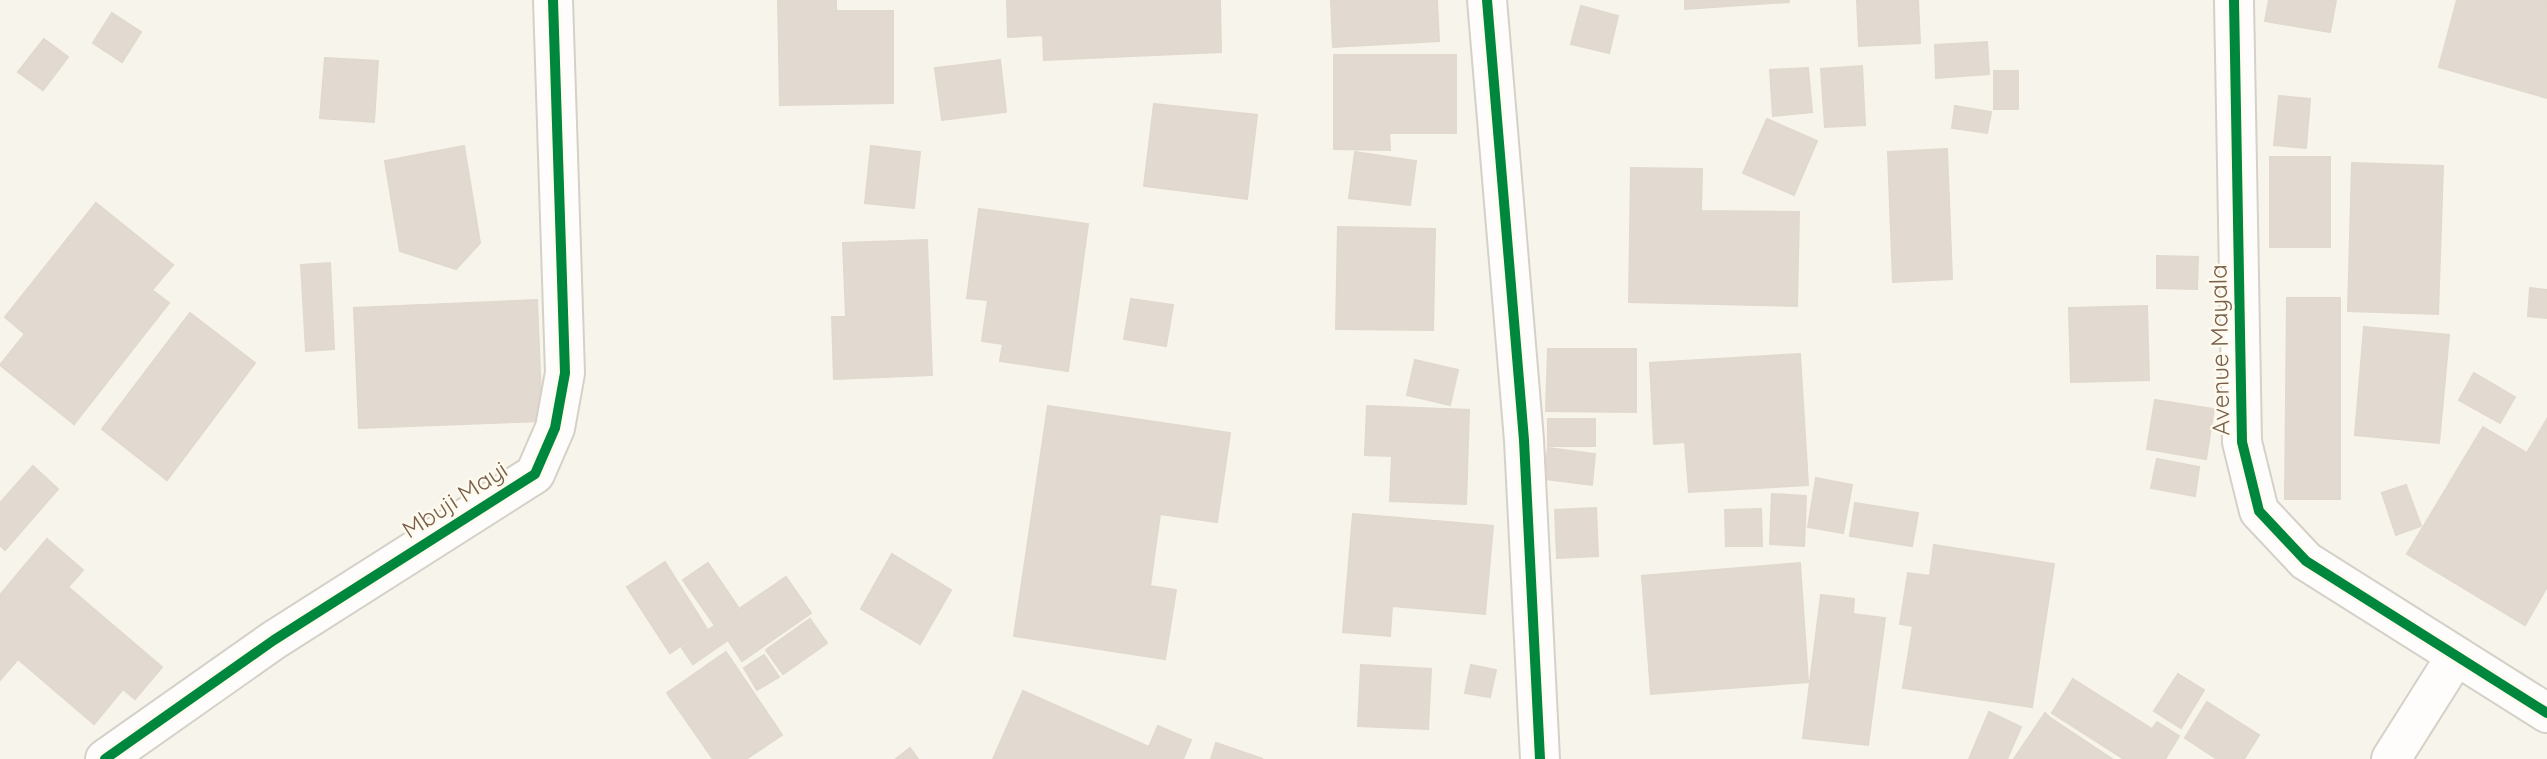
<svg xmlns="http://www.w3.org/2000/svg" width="2547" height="759" viewBox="0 0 2547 759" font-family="Quicksand,sans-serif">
  <rect width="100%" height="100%" fill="#f7f4ec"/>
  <g fill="#e2dad1" stroke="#e1d8ce" stroke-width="2">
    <path d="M 778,0 L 836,0 L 836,11 L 893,11 L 893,103 L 780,105 Z"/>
    <path d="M 1007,0 L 1220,0 L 1221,52 L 1044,60 L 1043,35 L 1008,37 Z"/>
    <path d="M 1331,0 L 1437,0 L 1439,41 L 1333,47 Z"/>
    <path d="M 1685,0 L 1789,0 L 1789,2 L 1685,9 Z"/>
    <path d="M 1857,0 L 1918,0 L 1920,43 L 1859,46 Z"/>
    <path d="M 2269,0 L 2336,0 L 2330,32 L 2265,21 Z"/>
    <path d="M 2457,0 L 2547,0 L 2547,98 L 2439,67 Z"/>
    <path d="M 1581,6 L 1618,16 L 1609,53 L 1571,44 Z"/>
    <path d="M 112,13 L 141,32 L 122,62 L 93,43 Z"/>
    <path d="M 44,39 L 68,57 L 43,90 L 18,72 Z"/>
    <path d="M 1987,42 L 1989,74 L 1936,78 L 1935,45 Z"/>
    <path d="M 1334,55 L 1456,55 L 1456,133 L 1389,133 L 1390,150 L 1334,149 Z"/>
    <path d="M 325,58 L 378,61 L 374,122 L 320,118 Z"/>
    <path d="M 1000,60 L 1006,112 L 942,120 L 935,68 Z"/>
    <path d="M 1862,66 L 1865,125 L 1825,127 L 1821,69 Z"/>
    <path d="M 1808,68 L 1812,112 L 1773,116 L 1770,70 Z"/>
    <rect x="1994" y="71" width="24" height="38"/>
    <path d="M 2279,96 L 2310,99 L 2306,148 L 2274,145 Z"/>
    <path d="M 1154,104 L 1257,115 L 1247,199 L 1144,186 Z"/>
    <path d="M 1955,106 L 1991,112 L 1987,133 L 1952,128 Z"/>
    <path d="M 1767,119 L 1817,141 L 1794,195 L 1743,173 Z"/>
    <path d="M 464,146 L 480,243 L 456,269 L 400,251 L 385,161 Z"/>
    <path d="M 871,146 L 920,152 L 914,208 L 865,203 Z"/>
    <path d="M 1947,149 L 1952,279 L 1893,282 L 1888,152 Z"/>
    <path d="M 1355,152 L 1416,161 L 1410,205 L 1349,198 Z"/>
    <rect x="2270" y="157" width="60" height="90"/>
    <path d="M 2352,163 L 2443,166 L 2438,314 L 2348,311 Z"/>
    <path d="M 1631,168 L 1702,169 L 1701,211 L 1799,212 L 1797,306 L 1629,302 Z"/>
    <path d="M 96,203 L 173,265 L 152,290 L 169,303 L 74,424 L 0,365 L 25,334 L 5,317 Z"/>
    <path d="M 979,209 L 1088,224 L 1068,371 L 1000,361 L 1003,344 L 982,341 L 988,300 L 967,298 Z"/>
    <path d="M 1338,227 L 1435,229 L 1433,330 L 1336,329 Z"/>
    <path d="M 927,240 L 932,375 L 834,379 L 832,317 L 846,317 L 843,243 Z"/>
    <path d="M 2157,256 L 2198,257 L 2197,289 L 2157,288 Z"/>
    <path d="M 330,263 L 334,349 L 306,351 L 301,265 Z"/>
    <path d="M 2530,288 L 2547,290 L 2547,318 L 2528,316 Z"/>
    <path d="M 2287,298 L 2340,298 L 2340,499 L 2285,499 Z"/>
    <path d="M 1131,299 L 1173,305 L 1166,346 L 1124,339 Z"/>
    <path d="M 537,300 L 542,421 L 359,428 L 354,308 Z"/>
    <path d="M 2147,306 L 2149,380 L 2071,382 L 2069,308 Z"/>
    <path d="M 190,313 L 255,363 L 167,480 L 102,429 Z"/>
    <path d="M 2364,327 L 2449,335 L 2439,443 L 2355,435 Z"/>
    <path d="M 1548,349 L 1636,349 L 1636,412 L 1546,411 Z"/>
    <path d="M 1800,354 L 1808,485 L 1689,492 L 1685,442 L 1654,444 L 1650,363 Z"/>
    <path d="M 1415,360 L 1458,370 L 1450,405 L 1407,395 Z"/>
    <path d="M 2474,373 L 2515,397 L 2500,423 L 2459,400 Z"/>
    <path d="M 2155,400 L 2214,409 L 2206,459 L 2147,449 Z"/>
    <path d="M 1048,406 L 1230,433 L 1217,522 L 1160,514 L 1150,586 L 1176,590 L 1165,659 L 1014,636 Z"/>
    <path d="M 1367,406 L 1469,410 L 1466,504 L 1390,501 L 1392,456 L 1365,455 Z"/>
    <rect x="1548" y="419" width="47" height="27"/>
    <path d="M 2547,419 L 2547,587 L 2525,625 L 2407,554 L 2483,427 L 2527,453 Z"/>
    <path d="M 1548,448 L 1595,454 L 1592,485 L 1544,479 Z"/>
    <path d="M 2157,459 L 2199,467 L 2195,496 L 2151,488 Z"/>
    <path d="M 33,466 L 58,489 L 5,550 L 0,545 L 0,503 Z"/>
    <path d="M 1816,478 L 1852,485 L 1843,533 L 1808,527 Z"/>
    <path d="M 2406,485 L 2421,526 L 2396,535 L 2382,493 Z"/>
    <path d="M 1772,494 L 1806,496 L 1804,546 L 1770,544 Z"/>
    <path d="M 1855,503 L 1918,513 L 1912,546 L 1850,536 Z"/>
    <path d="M 1596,508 L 1598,556 L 1557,558 L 1555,510 Z"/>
    <path d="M 1761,509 L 1762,546 L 1726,546 L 1725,510 Z"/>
    <path d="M 1353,514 L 1493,526 L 1485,614 L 1392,606 L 1390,636 L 1343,632 Z"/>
    <path d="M 47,539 L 83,570 L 68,587 L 162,667 L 135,699 L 123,689 L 94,724 L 18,659 L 0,680 L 0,595 Z"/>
    <path d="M 1934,545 L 2054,564 L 2032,707 L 1903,688 L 1913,626 L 1900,624 L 1908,573 L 1930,576 Z"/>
    <path d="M 892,554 L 951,590 L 920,644 L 861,609 Z"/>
    <path d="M 665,562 L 707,629 L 670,653 L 627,587 Z"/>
    <path d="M 708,563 L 738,607 L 714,624 L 683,580 Z"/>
    <path d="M 1800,563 L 1808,682 L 1651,694 L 1642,576 Z"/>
    <path d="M 786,577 L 811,613 L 742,661 L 728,640 L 693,664 L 682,648 Z"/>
    <path d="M 1821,595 L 1854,599 L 1853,614 L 1885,618 L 1868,745 L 1803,738 Z"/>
    <path d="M 810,619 L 827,643 L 783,674 L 766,650 Z"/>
    <path d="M 726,652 L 782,735 L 746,759 L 713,759 L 667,693 Z"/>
    <path d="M 764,655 L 779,677 L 757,690 L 744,668 Z"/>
    <path d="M 1361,665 L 1431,669 L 1428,729 L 1358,726 Z"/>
    <path d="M 1471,665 L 1496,670 L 1490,697 L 1465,693 Z"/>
    <path d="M 2178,674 L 2204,690 L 2181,728 L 2154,711 Z"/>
    <path d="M 2073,679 L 2152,729 L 2157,722 L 2179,736 L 2165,759 L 2124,759 L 2052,713 Z"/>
    <path d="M 1023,691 L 1149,747 L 1158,726 L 1191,740 L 1183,759 L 993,759 Z"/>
    <path d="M 2207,702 L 2259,735 L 2244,759 L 2217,759 L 2185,738 Z"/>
    <path d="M 1989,712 L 2021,727 L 2007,759 L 1969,759 Z"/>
    <path d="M 2045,713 L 2049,717 L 2112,759 L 2014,759 Z"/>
    <path d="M 1216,743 L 1263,759 L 1211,759 Z"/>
    <path d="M 910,748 L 918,759 L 896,759 Z"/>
  </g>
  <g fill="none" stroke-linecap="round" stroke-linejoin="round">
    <g stroke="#d5d0c8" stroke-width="42">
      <g id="minor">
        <path d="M 1487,0 L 1524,440 L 1540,759"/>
        <path d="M 2234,0 L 2242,442 L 2259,511 L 2306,561 L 2547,713"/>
        <path d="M 105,759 L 274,640 L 535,474 L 555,428 L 565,373 L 553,0"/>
        <path d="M 2391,759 L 2456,656"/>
      </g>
    </g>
    <use href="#minor" stroke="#fefdfc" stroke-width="38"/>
    <g stroke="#fffaee" stroke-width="15">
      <g id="cycleway">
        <path d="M 1487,0 L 1524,440 L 1540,759"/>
        <path d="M 2234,0 L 2242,442 L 2259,511 L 2306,561 L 2547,713"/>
        <path d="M 105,759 L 274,640 L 535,474 L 555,428 L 565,373 L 553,0"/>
      </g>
    </g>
    <use href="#cycleway" stroke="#00873e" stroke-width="10"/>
  </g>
  <g text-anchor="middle" stroke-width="5" stroke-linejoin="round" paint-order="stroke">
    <g font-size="24" fill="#775f4c" stroke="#fffaee">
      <text transform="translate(2220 350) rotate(-91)" y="8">Avenue Mayala</text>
      <text transform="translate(455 500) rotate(-33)" y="8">Mbuji Mayi</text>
    </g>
  </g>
</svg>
